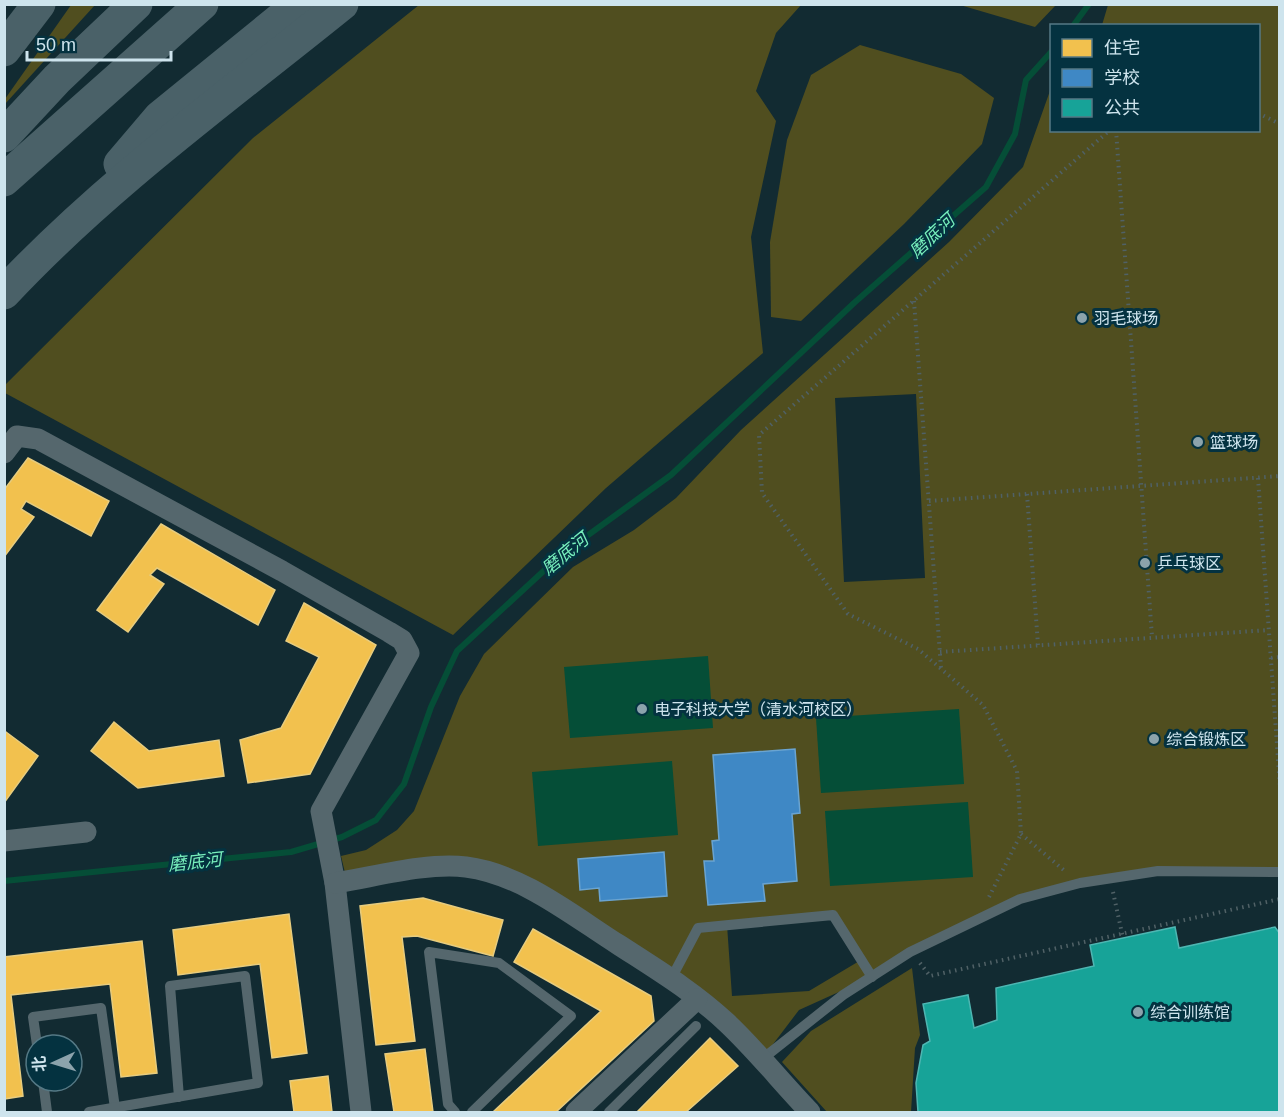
<svg xmlns="http://www.w3.org/2000/svg" width="1284" height="1117" viewBox="0 0 1284 1117" font-family="Arial,'Noto Sans SC',sans-serif">
  <rect width="100%" height="100%" fill="#122b32"/>
  <g fill="#504e1f" fill-rule="evenodd">
    <path d="M 71,5 L 95,5 L 5,104 L 5,99 Z"/>
    <path d="M 419,5 L 801,5 L 776,33 L 756,91 L 776,121 L 751,237 L 763,353 L 606,488 L 453,635 L 5,393 L 5,385 L 253,138 Z"/>
    <path d="M 960,5 L 1056,4 L 1056,5 L 1035,27 Z"/>
    <path d="M 1108,5 L 1279,5 L 1279,872 L 1158,871 L 1020,899 L 872,977 L 799,1010 L 761,1060 L 726,1022 L 485,870 L 347,881 L 341,856 L 366,850 L 397,830 L 414,811 L 460,696 L 484,654 L 573,567 L 634,530 L 676,498 L 741,430 L 949,242 L 1023,167 L 1051,88 L 1052,130 L 1258,130 L 1258,26 L 1102,25 ZM 916,394 L 925,578 L 844,582 L 835,398 ZM 833,915 L 861,960 L 809,991 L 732,996 L 727,925 Z"/>
    <path d="M 860,45 L 961,74 L 994,98 L 982,144 L 904,224 L 801,321 L 771,317 L 770,242 L 787,140 L 811,75 Z"/>
    <path d="M 912,968 L 920,1035 L 915,1048 L 911,1112 L 827,1112 L 782,1062 L 811,1031 Z"/>
  </g>
  <g fill="#054e37">
    <path d="M 708,656 L 713,728 L 570,738 L 564,667 Z"/>
    <path d="M 959,709 L 964,784 L 821,793 L 816,718 Z"/>
    <path d="M 672,761 L 678,835 L 538,846 L 532,772 Z"/>
    <path d="M 968,802 L 973,877 L 830,886 L 825,811 Z"/>
  </g>
  <g fill="#f2c14e" stroke="#e7cc7e" stroke-width="1.5">
    <path d="M 28,458 L 109,501 L 91,536 L 26,501 L 21,509 L 34,517 L 4,557 L 4,490 Z"/>
    <path d="M 161,524 L 275,590 L 258,625 L 157,568 L 150,575 L 164,584 L 128,632 L 97,610 Z"/>
    <path d="M 304,603 L 376,645 L 310,774 L 248,783 L 240,740 L 281,728 L 319,657 L 286,641 Z"/>
    <path d="M 114,722 L 149,751 L 219,740 L 224,776 L 138,788 L 91,751 Z"/>
    <path d="M 6,732 L 38,756 L 4,803 L 4,734 Z"/>
    <path d="M 423,898 L 503,920 L 493,956 L 417,936 L 402,937 L 415,1041 L 376,1045 L 360,906 Z"/>
    <path d="M 289,914 L 307,1053 L 272,1058 L 260,964 L 178,975 L 173,930 Z"/>
    <path d="M 533,929 L 651,996 L 654,1021 L 556,1112 L 493,1112 L 601,1011 L 514,962 Z"/>
    <path d="M 142,941 L 157,1073 L 121,1077 L 110,984 L 11,995 L 23,1096 L 4,1099 L 4,957 Z"/>
    <path d="M 710,1038 L 738,1066 L 686,1112 L 637,1112 Z"/>
    <path d="M 425,1049 L 433,1112 L 394,1112 L 385,1054 Z"/>
    <path d="M 328,1076 L 332,1112 L 294,1112 L 290,1081 Z"/>
  </g>
  <g fill="#3f88c5" stroke="#6aa4d1" stroke-width="1.5">
    <path d="M 795,749 L 800,813 L 792,814 L 797,881 L 763,884 L 765,901 L 708,905 L 704,861 L 714,861 L 712,841 L 719,840 L 713,755 Z"/>
    <path d="M 664,852 L 667,896 L 600,901 L 599,888 L 580,890 L 578,859 Z"/>
  </g>
  <path fill="#17a398" stroke="#4eb6b2" stroke-width="1.5" d="M 1175,927 L 1179,948 L 1275,927 L 1280,934 L 1280,1112 L 918,1112 L 916,1083 L 923,1045 L 930,1041 L 923,1004 L 968,995 L 974,1028 L 997,1020 L 996,988 L 1094,966 L 1090,945 Z"/>
  <g fill="none" stroke-linecap="round" stroke-linejoin="round">
    <g stroke="#054e37" stroke-width="6">
      <path d="M 1073,26 L 1089,4"/>
      <path d="M 4,881 L 291,852 L 342,837 L 376,820 L 404,784 L 431,707 L 457,651 L 562,554 L 671,475 L 854,303 L 986,187 L 1015,134 L 1026,80 L 1052,51"/>
    </g>
    <g stroke="#506166" stroke-width="4" stroke-dasharray="1.5 4.5" stroke-linecap="butt">
      <path d="M 1258,113 L 1280,124"/>
      <path d="M 1116,130 L 1152,637"/>
      <path d="M 914,301 L 941,668"/>
      <path d="M 1258,478 L 1280,787"/>
      <path d="M 1027,494 L 1038,645"/>
      <path d="M 929,501 L 1280,476"/>
      <path d="M 940,652 L 1269,630"/>
      <path d="M 1271,658 L 1280,657"/>
      <path d="M 1021,834 L 1066,872"/>
      <path d="M 1113,892 L 1123,938"/>
      <path d="M 989,897 L 1021,834 L 1017,771 L 983,705 L 918,649 L 848,614 L 762,493 L 759,435 L 1110,130"/>
      <path d="M 920,963 L 930,976 L 1280,899"/>
    </g>
    <g stroke="#55676d" stroke-width="10">
      <path d="M 671,979 L 698,928 L 833,915 L 872,977"/>
      <path d="M 37,1045 L 33,1017 L 101,1008 L 115,1108"/>
      <path d="M 761,1060 L 843,995 L 910,952 L 1020,899 L 1080,883 L 1158,871 L 1280,872"/>
      <path d="M 43,1081 L 47,1112"/>
      <path d="M 89,1112 L 258,1083 L 245,976 L 170,986 L 179,1097"/>
      <path d="M 455,1112 L 448,1104 L 429,952 L 499,963 L 571,1016 L 472,1112"/>
      <path d="M 609,1112 L 696,1026"/>
    </g>
    <g stroke="#55676d" stroke-width="21">
      <path d="M 4,453 L 17,436 L 38,439 L 282,571 L 389,632 L 402,640 L 409,653 L 321,811 L 335,883 L 361,1112"/>
      <path d="M 4,841 L 86,832"/>
      <path d="M 335,883 C 374,877 427,862 466,867 C 522,874 573,916 619,945 C 656,969 694,992 726,1022 C 756,1050 782,1083 810,1112"/>
      <path d="M 576,1112 L 697,999"/>
    </g>
    <g stroke="#4a6168" stroke-width="33">
      <path d="M 4,50 L 39,4"/>
      <path d="M 4,136 L 57,79 L 136,4"/>
      <path d="M 120,164 L 160,117 L 299,4"/>
      <path d="M 4,180 L 202,4"/>
      <path d="M 4,293 C 105,185 227,97 342,4"/>
    </g>
  </g>
  <g fill="#8ca3ac" stroke="#043240" stroke-width="2">
    <circle cx="1082" cy="318" r="6"/>
    <circle cx="1198" cy="442" r="6"/>
    <circle cx="1145" cy="563" r="6"/>
    <circle cx="642" cy="709" r="6"/>
    <circle cx="1154" cy="739" r="6"/>
    <circle cx="1138" cy="1012" r="6"/>
  </g>
  <g text-anchor="middle" stroke-width="6" stroke-linejoin="round" paint-order="stroke">
    <g font-size="16" fill="#cee4ed" stroke="#043240" text-anchor="start">
      <text x="1094" y="324">羽毛球场</text>
      <text x="1210" y="448">篮球场</text>
      <text x="1157" y="569">乒乓球区</text>
      <text x="654" y="715">电子科技大学（清水河校区）</text>
      <text x="1166" y="745">综合锻炼区</text>
      <text x="1150" y="1018">综合训练馆</text>
    </g>
    <g font-size="18" font-style="italic" fill="#78efbc" stroke="#043240">
      <text transform="translate(932 236) rotate(-43)" y="6">磨底河</text>
      <text transform="translate(565 554) rotate(-39)" y="6">磨底河</text>
      <text transform="translate(195 862) rotate(-6)" y="6">磨底河</text>
    </g>
  </g>
  <rect width="1284" height="1117" fill="none" stroke="#cee4ed" stroke-width="12"/>
  <rect x="1050" y="24" width="210" height="108" fill="#043240" stroke="#557985" stroke-width="1.5"/>
  <rect x="1062" y="39" width="30" height="18" fill="#f2c14e" stroke="#557985" stroke-width="1.5"/>
  <text x="1104" y="54" font-size="18" fill="#cee4ed">住宅</text>
  <rect x="1062" y="69" width="30" height="18" fill="#3f88c5" stroke="#557985" stroke-width="1.5"/>
  <text x="1104" y="84" font-size="18" fill="#cee4ed">学校</text>
  <rect x="1062" y="99" width="30" height="18" fill="#17a398" stroke="#557985" stroke-width="1.5"/>
  <text x="1104" y="114" font-size="18" fill="#cee4ed">公共</text>
  <g transform="translate(54 1063) rotate(266)"><circle r="28" fill="#043240" stroke="#557985" stroke-width="1.5"/>
  <path d="M0-4.5L10 22L0 15L-10 22Z" fill="#8ca3ac"/>
  <text y="-9" font-size="16" font-weight="bold" text-anchor="middle" fill="#cee4ed">北</text>
  </g>
  <path d="M27 51v9h144v-9" fill="none" stroke="#cee4ed" stroke-width="3"/>
  <text x="36" y="51" font-size="18" fill="#cee4ed" stroke="#043240" stroke-width="4.5" paint-order="stroke">50 m</text>
</svg>
